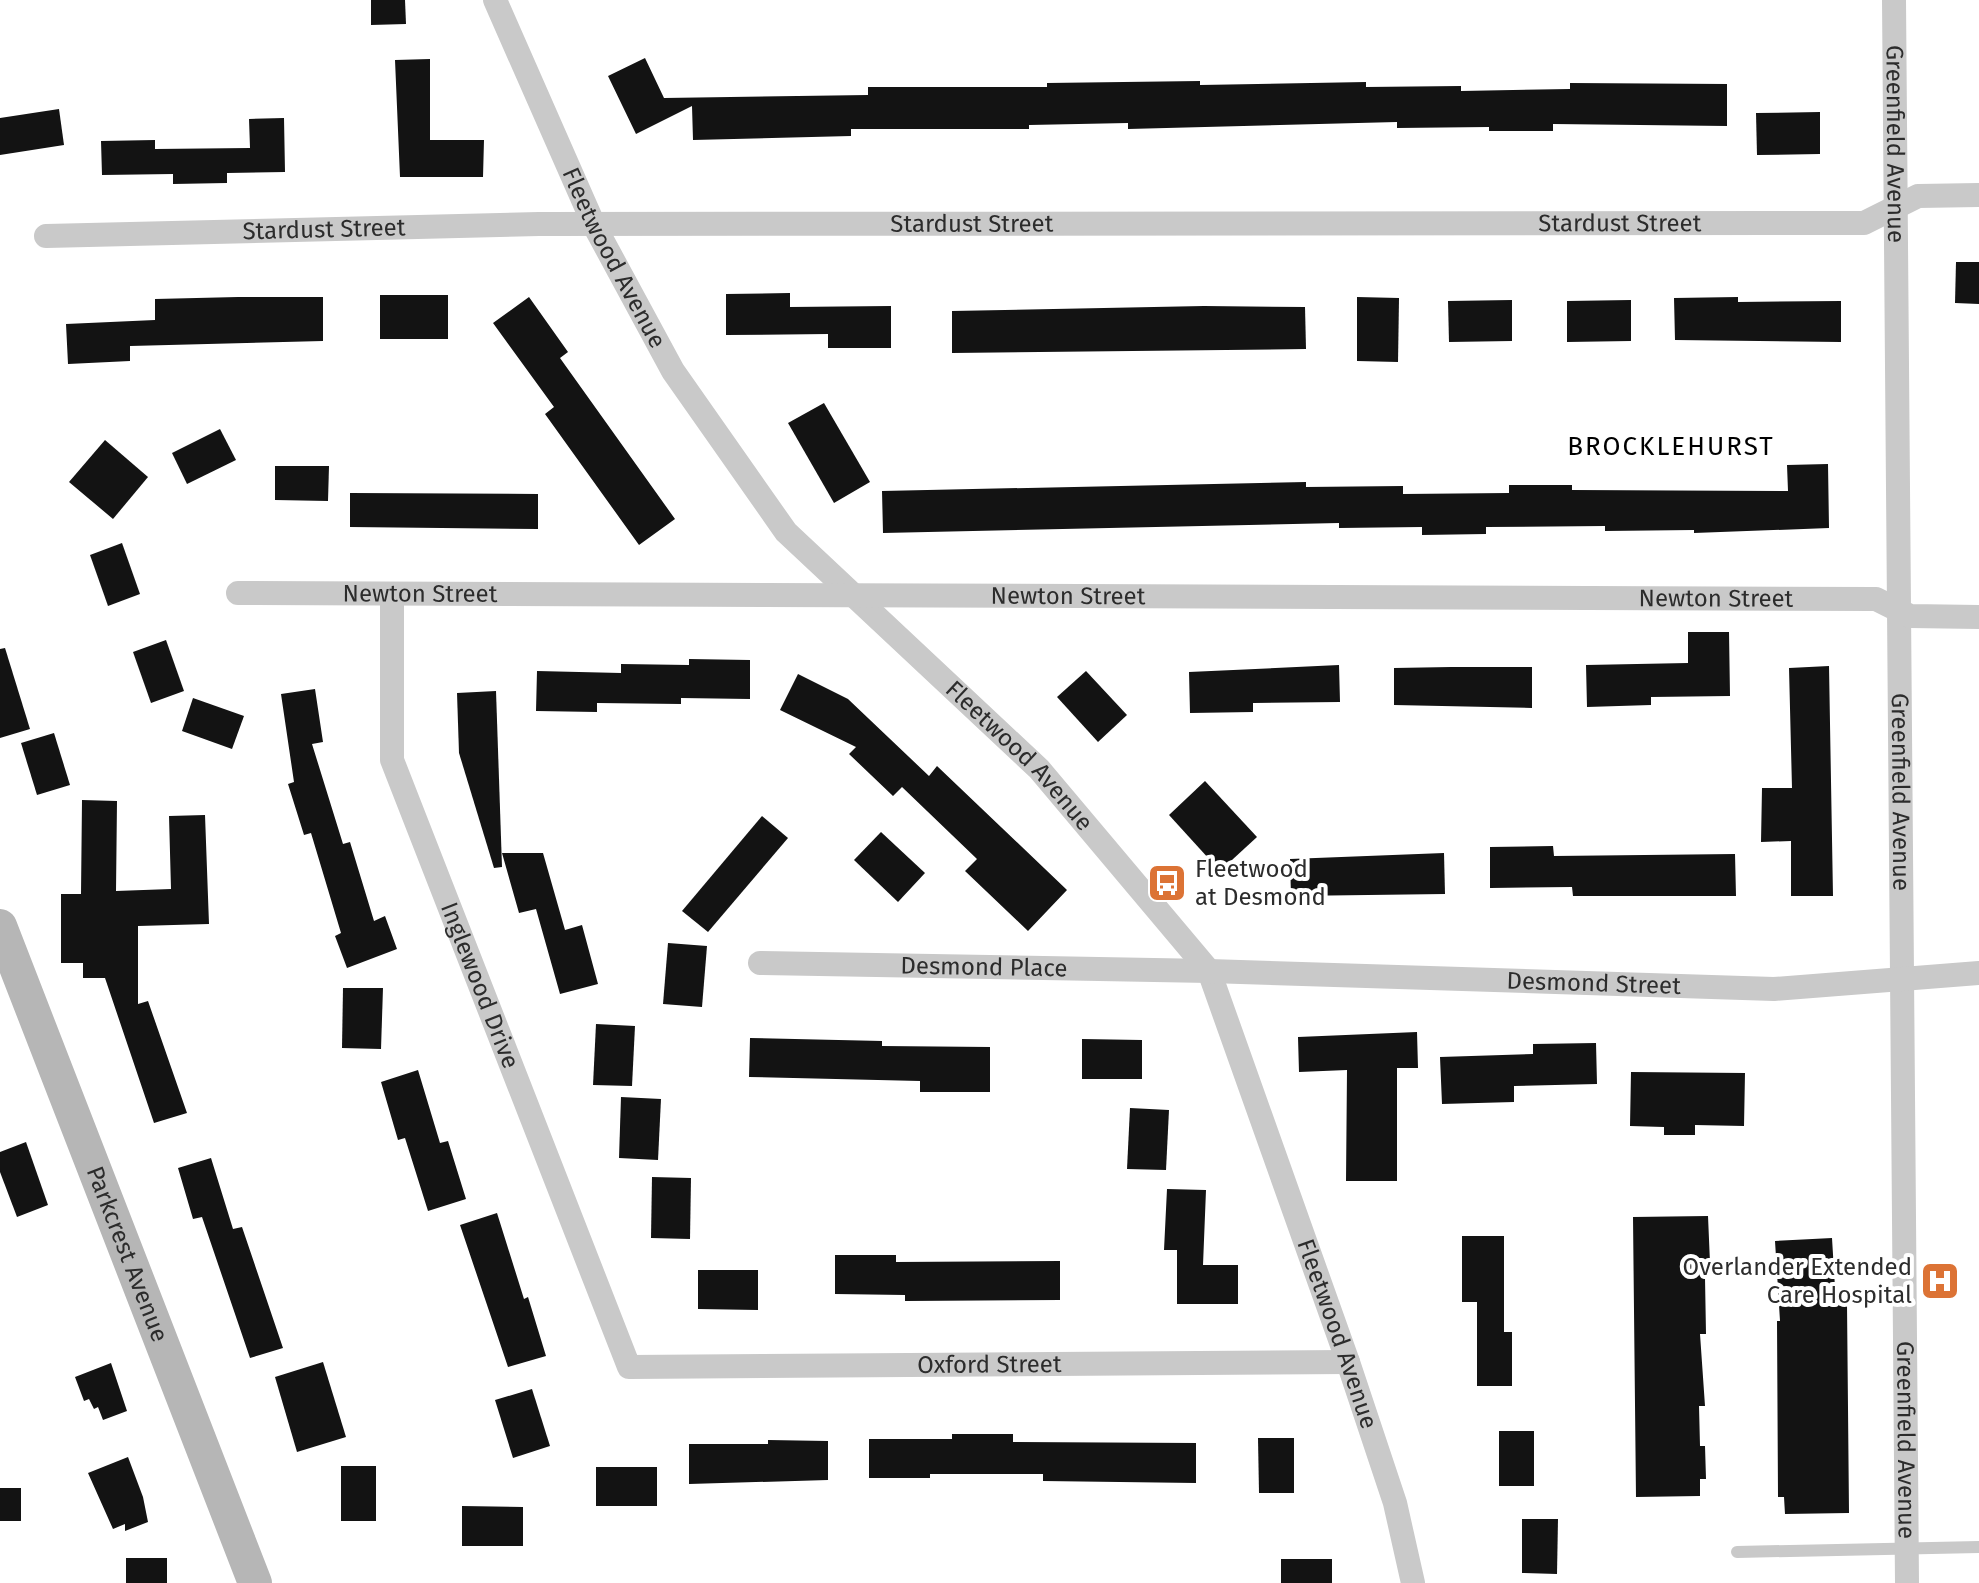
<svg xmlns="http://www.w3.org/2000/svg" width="1979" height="1583" viewBox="0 0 1979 1583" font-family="'Fira Sans',sans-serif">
  <rect width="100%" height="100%" fill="#fff"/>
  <g fill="#131313">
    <path d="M 371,0 L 405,0 L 406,24 L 371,25 Z"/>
    <path d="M 645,58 L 664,98 L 868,95 L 868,87 L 1047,87 L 1047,83 L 1200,81 L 1200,85 L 1366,82 L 1366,87 L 1461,86 L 1461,91 L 1570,89 L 1570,83 L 1727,84 L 1727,126 L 1553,124 L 1553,131 L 1489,131 L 1489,127 L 1397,128 L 1397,122 L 1128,129 L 1128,123 L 1029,125 L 1029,129 L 851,129 L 851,136 L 693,140 L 692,106 L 636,134 L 608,76 Z"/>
    <path d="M 430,59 L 430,140 L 484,140 L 483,177 L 400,177 L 395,60 Z"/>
    <path d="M 59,109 L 64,145 L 0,155 L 0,118 Z"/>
    <path d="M 1820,112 L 1820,154 L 1757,155 L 1756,113 Z"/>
    <path d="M 284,118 L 285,172 L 227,173 L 227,183 L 173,184 L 173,174 L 102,175 L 101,141 L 155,140 L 155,149 L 250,148 L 249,119 Z"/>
    <path d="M 1956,262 L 1979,262 L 1979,304 L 1955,303 Z"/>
    <path d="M 790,293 L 790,307 L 891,306 L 891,348 L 828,348 L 828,334 L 726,335 L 726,294 Z"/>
    <rect x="380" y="295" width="68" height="44"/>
    <path d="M 238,297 L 323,297 L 323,341 L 130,346 L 130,361 L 68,364 L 66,324 L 155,320 L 155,299 Z"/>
    <path d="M 529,297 L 568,352 L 560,358 L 675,519 L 639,545 L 545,414 L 554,407 L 493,323 Z"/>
    <path d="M 1357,297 L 1399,298 L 1398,362 L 1357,361 Z"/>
    <path d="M 1738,297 L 1738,302 L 1841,301 L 1841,342 L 1675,340 L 1674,298 Z"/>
    <path d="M 1512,300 L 1512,341 L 1449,342 L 1448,301 Z"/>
    <path d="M 1631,300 L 1631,341 L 1567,342 L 1567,301 Z"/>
    <path d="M 1204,306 L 1305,307 L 1306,349 L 952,353 L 952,311 Z"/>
    <path d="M 824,403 L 870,482 L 834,503 L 788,423 Z"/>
    <path d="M 220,429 L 236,460 L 187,484 L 172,453 Z"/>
    <path d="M 105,440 L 148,477 L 113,519 L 69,482 Z"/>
    <path d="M 1828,464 L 1829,528 L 1694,533 L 1694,530 L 1605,531 L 1605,526 L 1486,527 L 1486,534 L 1422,535 L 1422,527 L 1339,528 L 1339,523 L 883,533 L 882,491 L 1306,482 L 1306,487 L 1403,486 L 1403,494 L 1509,493 L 1509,485 L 1572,485 L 1572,490 L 1788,491 L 1787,465 Z"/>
    <path d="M 275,466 L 329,466 L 328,501 L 275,500 Z"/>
    <path d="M 350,493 L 538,494 L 538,529 L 350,527 Z"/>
    <path d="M 122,543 L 140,594 L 108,606 L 90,555 Z"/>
    <path d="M 1688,632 L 1729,632 L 1730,696 L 1651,697 L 1651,705 L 1587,707 L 1586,665 L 1688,663 Z"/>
    <path d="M 166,640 L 184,691 L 151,703 L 133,652 Z"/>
    <path d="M 5,648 L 30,729 L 0,738 L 0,649 Z"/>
    <path d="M 689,659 L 750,660 L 750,699 L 681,698 L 681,704 L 597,703 L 597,712 L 536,711 L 537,671 L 621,673 L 621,664 L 689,665 Z"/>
    <path d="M 1339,665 L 1340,702 L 1253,703 L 1253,712 L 1190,713 L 1189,672 Z"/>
    <path d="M 1829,666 L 1833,896 L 1791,896 L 1791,841 L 1761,842 L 1762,788 L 1792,788 L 1789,668 Z"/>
    <path d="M 1451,667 L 1532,667 L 1532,708 L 1394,705 L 1394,668 Z"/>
    <path d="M 1086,671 L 1127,715 L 1098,742 L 1057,697 Z"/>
    <path d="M 798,674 L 848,699 L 929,776 L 937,766 L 1067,890 L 1028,931 L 965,871 L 977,859 L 902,787 L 893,796 L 849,754 L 856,747 L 780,710 Z"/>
    <path d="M 315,689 L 323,742 L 312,744 L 343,844 L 350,842 L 374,921 L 385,916 L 397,949 L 347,968 L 335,936 L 341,933 L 311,833 L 304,835 L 288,784 L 294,782 L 281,694 Z"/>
    <path d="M 496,691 L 502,867 L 494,868 L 459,753 L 457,693 Z"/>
    <path d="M 193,698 L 244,716 L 232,749 L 182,731 Z"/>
    <path d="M 54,733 L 70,785 L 37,795 L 21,743 Z"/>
    <path d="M 1205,781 L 1257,837 L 1220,871 L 1169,815 Z"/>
    <path d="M 82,800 L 117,801 L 116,891 L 171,889 L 169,816 L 205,815 L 209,924 L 138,926 L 138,1004 L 148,1001 L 187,1113 L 154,1123 L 105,978 L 83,978 L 83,963 L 61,963 L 61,894 L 81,894 Z"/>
    <path d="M 762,816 L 788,838 L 708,932 L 682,911 Z"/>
    <path d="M 881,832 L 925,873 L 898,902 L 854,860 Z"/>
    <path d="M 1553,846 L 1554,856 L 1735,854 L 1736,896 L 1573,896 L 1572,887 L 1490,888 L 1490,847 Z"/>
    <path d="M 502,853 L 543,853 L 565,930 L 582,925 L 598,984 L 560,994 L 536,909 L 519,913 Z"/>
    <path d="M 1444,853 L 1445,894 L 1291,896 L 1290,859 Z"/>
    <path d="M 668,943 L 707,946 L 702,1007 L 663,1004 Z"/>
    <path d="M 343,988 L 383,988 L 381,1049 L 342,1048 Z"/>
    <path d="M 596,1024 L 635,1026 L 632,1086 L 593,1085 Z"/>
    <path d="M 1417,1032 L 1418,1068 L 1397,1068 L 1397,1181 L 1346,1181 L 1347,1070 L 1299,1072 L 1298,1037 Z"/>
    <path d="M 750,1038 L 882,1041 L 882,1046 L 990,1047 L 990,1092 L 920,1092 L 920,1081 L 749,1077 Z"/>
    <path d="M 1082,1039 L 1142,1040 L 1142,1079 L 1082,1079 Z"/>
    <path d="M 1596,1043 L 1597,1084 L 1514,1086 L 1514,1102 L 1442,1104 L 1440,1057 L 1533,1054 L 1533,1044 Z"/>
    <path d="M 418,1070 L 440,1143 L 448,1141 L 466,1199 L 428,1211 L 405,1138 L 398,1140 L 381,1082 Z"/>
    <path d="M 1631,1072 L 1745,1073 L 1744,1126 L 1695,1125 L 1695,1135 L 1664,1135 L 1664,1127 L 1630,1126 Z"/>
    <path d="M 621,1097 L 661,1099 L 658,1160 L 619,1158 Z"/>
    <path d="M 1130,1108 L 1169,1110 L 1166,1170 L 1127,1169 Z"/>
    <path d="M 26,1142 L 48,1205 L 17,1217 L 0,1172 L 0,1152 Z"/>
    <path d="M 211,1158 L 233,1229 L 242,1227 L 283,1348 L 250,1358 L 202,1217 L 193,1219 L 178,1168 Z"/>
    <path d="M 652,1177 L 691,1178 L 690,1239 L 651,1238 Z"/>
    <path d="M 1167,1189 L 1206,1190 L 1203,1265 L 1238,1265 L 1238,1304 L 1177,1304 L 1177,1250 L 1164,1250 Z"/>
    <path d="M 497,1213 L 524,1299 L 528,1297 L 546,1356 L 508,1367 L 460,1225 Z"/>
    <path d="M 1708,1216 L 1710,1263 L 1705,1278 L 1706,1334 L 1700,1334 L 1705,1406 L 1699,1406 L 1700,1446 L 1705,1446 L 1706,1479 L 1700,1479 L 1700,1496 L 1636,1497 L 1633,1217 Z"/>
    <path d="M 1462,1236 L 1504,1236 L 1504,1332 L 1512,1332 L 1512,1386 L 1477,1386 L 1477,1302 L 1462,1302 Z"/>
    <path d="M 1832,1238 L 1836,1304 L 1847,1304 L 1849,1513 L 1785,1514 L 1784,1497 L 1778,1497 L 1777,1321 L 1780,1321 L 1775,1241 Z"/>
    <path d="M 835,1255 L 896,1255 L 896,1262 L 1060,1261 L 1060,1300 L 905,1301 L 905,1295 L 835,1294 Z"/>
    <path d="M 698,1270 L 758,1270 L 758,1310 L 698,1309 Z"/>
    <path d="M 323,1362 L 346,1437 L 297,1452 L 275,1377 Z"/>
    <path d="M 111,1363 L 127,1411 L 103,1420 L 98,1407 L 94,1409 L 89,1399 L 84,1401 L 75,1377 Z"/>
    <path d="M 532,1389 L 550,1446 L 513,1458 L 495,1400 Z"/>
    <rect x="1499" y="1431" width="35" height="55"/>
    <path d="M 952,1434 L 1013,1434 L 1013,1442 L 1196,1443 L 1196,1483 L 1043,1481 L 1043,1474 L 930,1474 L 930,1478 L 869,1478 L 869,1439 L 952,1439 Z"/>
    <path d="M 1258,1438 L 1294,1438 L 1294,1493 L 1259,1493 Z"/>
    <path d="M 768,1440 L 828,1441 L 828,1480 L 689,1484 L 689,1444 L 768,1444 Z"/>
    <path d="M 128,1457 L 143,1497 L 148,1522 L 125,1531 L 125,1524 L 113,1529 L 88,1473 Z"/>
    <rect x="341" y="1466" width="35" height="55"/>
    <rect x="596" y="1467" width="61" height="39"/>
    <rect x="0" y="1488" width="21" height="33"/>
    <path d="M 462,1506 L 523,1507 L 523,1546 L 462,1546 Z"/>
    <path d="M 1522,1519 L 1558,1519 L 1557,1574 L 1522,1573 Z"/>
    <rect x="126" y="1558" width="41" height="25"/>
    <rect x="1281" y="1559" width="51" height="24"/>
  </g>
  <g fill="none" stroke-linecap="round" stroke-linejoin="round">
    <path stroke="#c9c9c9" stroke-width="12" d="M 1737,1552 L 1979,1547"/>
    <g stroke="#c9c9c9" stroke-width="24">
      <path id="s1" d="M 495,0 L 594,225 L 673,371 L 786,532 L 1039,769 L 1209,971 L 1348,1362 L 1395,1503 L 1413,1583"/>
      <path id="s2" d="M 1894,0 L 1907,1583"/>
      <path id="s3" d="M 46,236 L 539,224 L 1864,223 L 1918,196 L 1979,195"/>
      <path id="s4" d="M 238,593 L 1876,599 L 1910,616 L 1979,617"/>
      <path id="s5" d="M 392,594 L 392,760 L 629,1367 L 1348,1362"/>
      <path id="s6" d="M 760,963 L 1209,971 L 1774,989 L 1979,973"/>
    </g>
    <path stroke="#b6b6b6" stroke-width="34" id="s7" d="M 0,926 L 255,1583"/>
  </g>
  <defs>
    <g id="bus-square" transform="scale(2)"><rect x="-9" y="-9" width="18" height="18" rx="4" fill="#dc7335" stroke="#fff"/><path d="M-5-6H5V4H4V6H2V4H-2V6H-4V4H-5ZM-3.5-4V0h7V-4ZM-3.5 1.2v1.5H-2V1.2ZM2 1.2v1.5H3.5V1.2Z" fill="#fff"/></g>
    <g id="hospital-square" transform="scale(2)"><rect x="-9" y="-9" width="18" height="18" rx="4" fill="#dc7335" stroke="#fff"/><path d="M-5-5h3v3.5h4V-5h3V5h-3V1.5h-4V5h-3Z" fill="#fff"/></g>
  </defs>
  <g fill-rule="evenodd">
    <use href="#bus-square" x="1167" y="883"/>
    <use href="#hospital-square" x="1940" y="1281"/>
  </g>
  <g text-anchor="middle" stroke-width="8" stroke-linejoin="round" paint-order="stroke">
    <g font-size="24" fill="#2c2c2c" stroke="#fff">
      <text dy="8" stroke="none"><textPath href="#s2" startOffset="144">Greenfield Avenue</textPath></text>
      <text dy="8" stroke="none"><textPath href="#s3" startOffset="1574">Stardust Street</textPath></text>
      <text dy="8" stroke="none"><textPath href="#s3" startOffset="926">Stardust Street</textPath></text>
      <text dy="8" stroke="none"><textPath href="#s3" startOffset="278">Stardust Street</textPath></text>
      <text dy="8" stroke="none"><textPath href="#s1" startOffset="284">Fleetwood Avenue</textPath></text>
      <text dy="8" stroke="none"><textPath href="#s4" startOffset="182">Newton Street</textPath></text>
      <text dy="8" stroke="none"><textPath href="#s4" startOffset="830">Newton Street</textPath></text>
      <text dy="8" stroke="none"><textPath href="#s4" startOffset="1478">Newton Street</textPath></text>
      <text dy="8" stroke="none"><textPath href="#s1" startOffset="932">Fleetwood Avenue</textPath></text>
      <text dy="8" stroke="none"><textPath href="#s2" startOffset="792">Greenfield Avenue</textPath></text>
      <text dy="8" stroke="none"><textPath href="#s6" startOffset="224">Desmond Place</textPath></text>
      <text dy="8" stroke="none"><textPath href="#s6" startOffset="834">Desmond Street</textPath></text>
      <text dy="8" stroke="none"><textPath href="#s5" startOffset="408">Inglewood Drive</textPath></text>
      <text dy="8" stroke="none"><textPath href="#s7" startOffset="352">Parkcrest Avenue</textPath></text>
      <text dy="8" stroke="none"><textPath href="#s1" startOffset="1604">Fleetwood Avenue</textPath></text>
      <text dy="8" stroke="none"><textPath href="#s5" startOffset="1178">Oxford Street</textPath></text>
      <text dy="8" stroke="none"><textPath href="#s2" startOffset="1440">Greenfield Avenue</textPath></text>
    </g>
    <g font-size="24" fill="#2c2c2c" stroke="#fff" text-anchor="start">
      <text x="1195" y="877">Fleetwood<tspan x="1195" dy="28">at Desmond</tspan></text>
      <text x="1912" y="1275" text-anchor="end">Overlander Extended<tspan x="1912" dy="28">Care Hospital</tspan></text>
    </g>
    <g font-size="26" letter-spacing="2" fill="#000" stroke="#fff">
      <text x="1671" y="455">BROCKLEHURST</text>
    </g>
  </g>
</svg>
